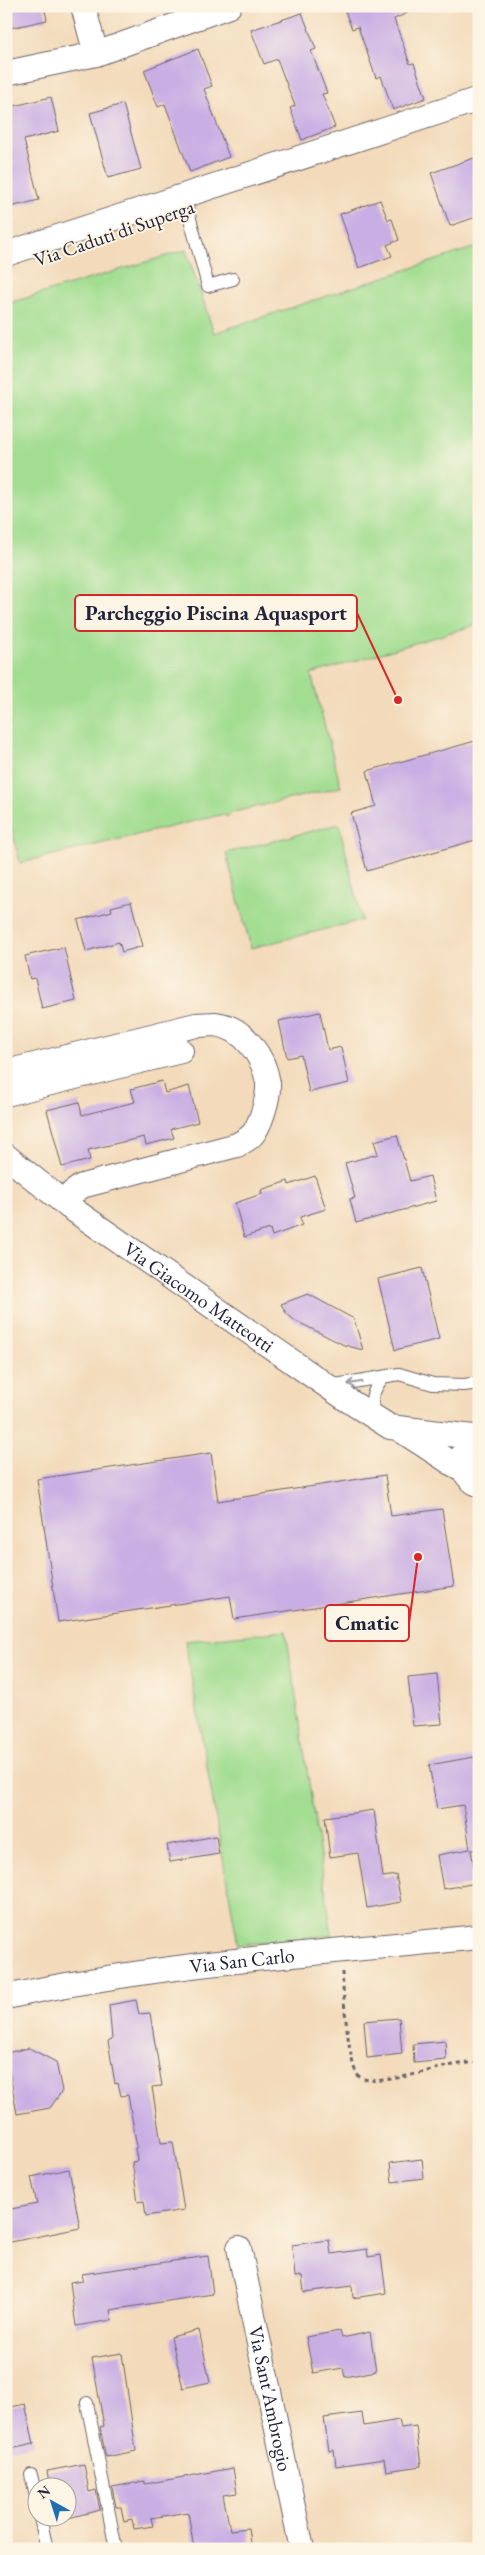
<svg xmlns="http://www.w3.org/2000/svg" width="485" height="2555" viewBox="0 0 485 2555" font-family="'EB Garamond',serif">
  <rect width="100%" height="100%" fill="#fcf5e5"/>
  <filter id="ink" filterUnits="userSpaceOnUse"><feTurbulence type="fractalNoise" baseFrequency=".02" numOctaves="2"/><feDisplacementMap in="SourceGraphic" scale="10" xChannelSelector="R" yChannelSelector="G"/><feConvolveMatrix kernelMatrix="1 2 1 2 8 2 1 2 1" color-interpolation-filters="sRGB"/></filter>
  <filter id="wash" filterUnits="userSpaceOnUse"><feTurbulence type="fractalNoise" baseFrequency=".0096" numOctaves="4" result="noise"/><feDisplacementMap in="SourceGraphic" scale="20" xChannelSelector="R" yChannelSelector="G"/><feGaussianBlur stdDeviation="1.12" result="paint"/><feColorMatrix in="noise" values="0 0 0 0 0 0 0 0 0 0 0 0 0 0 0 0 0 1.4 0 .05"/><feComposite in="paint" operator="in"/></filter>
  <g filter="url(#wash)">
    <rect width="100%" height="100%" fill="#f3daba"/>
    <g fill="#a2dd91" stroke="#628066">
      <path d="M 479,246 L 479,624 L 311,674 L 341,787 L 234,812 L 226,817 L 224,814 L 20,863 L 6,805 L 6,726 L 10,724 L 6,712 L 6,304 L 186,250 L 214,333 Z"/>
      <path d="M 339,824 L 362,920 L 251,948 L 226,853 Z"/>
      <path d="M 286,1631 L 332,1935 L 238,1945 L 185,1641 Z"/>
    </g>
    <g id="blocks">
      <g fill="#c9aee4">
        <path d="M 6,6 L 44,6 L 47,20 L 6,29 Z"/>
        <path d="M 343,6 L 423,6 L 394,19 L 410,64 L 414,63 L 426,98 L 393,110 L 381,76 L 376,78 L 358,27 L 352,29 Z"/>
        <path d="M 302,13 L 316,49 L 311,51 L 327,93 L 322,94 L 335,127 L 302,140 L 290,108 L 295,106 L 277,59 L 264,64 L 251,30 Z"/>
        <path d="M 198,49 L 212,86 L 204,89 L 229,157 L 190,172 L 165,104 L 158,107 L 144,70 Z"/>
        <path d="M 51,97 L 59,131 L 24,140 L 39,200 L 6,208 L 6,108 Z"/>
        <path d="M 123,104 L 141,169 L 108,178 L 90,113 Z"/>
        <path d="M 474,158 L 479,172 L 479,216 L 450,226 L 431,173 Z"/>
        <path d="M 380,200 L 388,220 L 392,219 L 399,240 L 387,245 L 392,256 L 359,268 L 340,214 Z"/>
        <path d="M 479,740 L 479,839 L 367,871 L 351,813 L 376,806 L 367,771 Z"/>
        <path d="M 131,902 L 143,946 L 122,952 L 119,942 L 86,951 L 78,920 L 112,911 L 111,907 Z"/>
        <path d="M 64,947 L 76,1001 L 42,1009 L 35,978 L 30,979 L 25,956 Z"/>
        <path d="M 320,1012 L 328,1050 L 341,1047 L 349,1083 L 309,1092 L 301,1055 L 287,1058 L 279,1021 Z"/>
        <path d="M 162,1081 L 165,1093 L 189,1086 L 198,1122 L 171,1129 L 174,1138 L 146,1145 L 144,1137 L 88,1150 L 90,1160 L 62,1167 L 47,1110 L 79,1102 L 82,1115 L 135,1102 L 131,1089 Z"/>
        <path d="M 397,1135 L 410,1181 L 430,1176 L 436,1201 L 356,1223 L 350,1199 L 355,1198 L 345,1163 L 378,1154 L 374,1141 Z"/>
        <path d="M 315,1176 L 326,1209 L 300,1217 L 302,1225 L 272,1236 L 270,1229 L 244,1237 L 235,1203 L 262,1194 L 261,1190 L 288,1181 L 289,1185 Z"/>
        <path d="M 422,1268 L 439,1339 L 395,1350 L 378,1279 Z"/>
        <path d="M 308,1294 L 354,1319 L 363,1350 L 344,1345 L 294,1320 L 286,1313 L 281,1304 Z"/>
        <path d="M 211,1453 L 218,1501 L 385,1475 L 391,1516 L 442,1509 L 454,1586 L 234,1619 L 230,1596 L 58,1622 L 37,1479 Z"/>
        <path d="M 437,1674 L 442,1724 L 413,1726 L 408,1677 Z"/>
        <path d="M 474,1757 L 479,1786 L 479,1849 L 471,1850 L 477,1883 L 443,1889 L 437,1855 L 470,1849 L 463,1805 L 437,1809 L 429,1765 Z"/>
        <path d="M 374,1810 L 383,1877 L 396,1875 L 401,1902 L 367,1908 L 358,1853 L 330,1857 L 325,1817 Z"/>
        <path d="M 216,1836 L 219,1854 L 170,1862 L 167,1845 Z"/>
        <path d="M 136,2000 L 139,2014 L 150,2013 L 162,2086 L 152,2087 L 161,2143 L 173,2142 L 184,2210 L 146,2216 L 144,2201 L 138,2202 L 132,2162 L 137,2161 L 135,2148 L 137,2147 L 128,2095 L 121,2096 L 118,2083 L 115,2084 L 108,2041 L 112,2039 L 109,2005 Z"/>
        <path d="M 399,2018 L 402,2054 L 367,2058 L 364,2021 Z"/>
        <path d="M 445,2041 L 446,2060 L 414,2063 L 413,2044 Z"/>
        <path d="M 29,2048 L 56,2062 L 62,2091 L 50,2108 L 17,2114 L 6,2053 Z"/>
        <path d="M 422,2159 L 424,2178 L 392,2182 L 390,2163 Z"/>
        <path d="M 69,2169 L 80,2228 L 6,2243 L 6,2210 L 37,2204 L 31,2177 Z"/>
        <path d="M 329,2240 L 331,2254 L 367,2249 L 368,2257 L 381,2255 L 386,2293 L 353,2298 L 352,2286 L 304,2292 L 302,2276 L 295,2277 L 292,2245 Z"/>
        <path d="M 208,2256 L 213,2294 L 110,2310 L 112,2320 L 76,2326 L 70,2282 L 83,2280 L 82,2274 Z"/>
        <path d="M 199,2330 L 210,2382 L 183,2388 L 171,2337 Z"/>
        <path d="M 340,2331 L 342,2338 L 370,2332 L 376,2371 L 345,2377 L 343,2368 L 313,2373 L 306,2337 Z"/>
        <path d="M 122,2353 L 136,2451 L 106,2457 L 100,2427 L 104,2426 L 92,2358 Z"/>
        <path d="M 25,2404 L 34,2444 L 6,2450 L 6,2408 Z"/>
        <path d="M 362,2413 L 364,2426 L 399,2420 L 401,2428 L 416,2426 L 421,2466 L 386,2471 L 384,2459 L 336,2466 L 334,2450 L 329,2451 L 324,2418 Z"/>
        <path d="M 84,2464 L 89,2492 L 96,2490 L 100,2510 L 68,2518 L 68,2488 L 50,2488 L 47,2471 Z"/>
        <path d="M 233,2468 L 237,2493 L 223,2495 L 230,2530 L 248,2528 L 251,2549 L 194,2549 L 188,2512 L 151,2518 L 153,2526 L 134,2529 L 132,2519 L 124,2521 L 121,2507 L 116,2507 L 112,2487 L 145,2481 L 145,2484 Z"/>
      </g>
    </g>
  </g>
  <g filter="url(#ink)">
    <use href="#blocks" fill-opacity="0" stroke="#6b6267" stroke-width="1"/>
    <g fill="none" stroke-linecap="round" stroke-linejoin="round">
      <g stroke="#6b6267" stroke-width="14">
        <g id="lane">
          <path d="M 184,196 L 208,286 L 233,279"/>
          <path d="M 330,1386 L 399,1374 L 433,1384 L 464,1385 L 479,1383"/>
          <path d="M 377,1417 C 368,1401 372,1393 382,1378"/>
          <path d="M 87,2403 L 116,2549"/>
          <path d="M 31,2475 L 38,2505"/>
          <path d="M 40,2518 L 47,2549"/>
        </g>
      </g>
      <g stroke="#6b6267" stroke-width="26">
        <g id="street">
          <path d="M 83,6 L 96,54"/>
          <path d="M 6,73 L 96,54 L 229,6"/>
          <path d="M 6,254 L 479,99"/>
          <path d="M 6,1072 L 196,1025 C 202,1025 209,1024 215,1024 C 244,1027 264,1057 268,1083 C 269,1097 262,1119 255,1131 C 251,1138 244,1141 237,1145 L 82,1186 L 72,1193 L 68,1206"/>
          <path d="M 6,1094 L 181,1051"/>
          <path id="s1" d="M 6,1156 L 68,1206 L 346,1399 L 390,1427 L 473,1437"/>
          <path d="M 402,1431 L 464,1471"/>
          <path d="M 462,1456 C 461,1469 467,1479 479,1485"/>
          <path id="s2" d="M 6,1997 C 161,1963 321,1953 479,1937"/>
          <path id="s3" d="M 239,2248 L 302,2549"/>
        </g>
      </g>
      <path stroke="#6b6267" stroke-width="3" stroke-dasharray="4 4" stroke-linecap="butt" d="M 342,1972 C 343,1991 348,2060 357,2074 C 367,2091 431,2069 448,2066 C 458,2064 469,2063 479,2062"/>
      <use href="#lane" stroke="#fff" stroke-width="12"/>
      <use href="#street" stroke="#fff" stroke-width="24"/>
    </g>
    <defs><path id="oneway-shaft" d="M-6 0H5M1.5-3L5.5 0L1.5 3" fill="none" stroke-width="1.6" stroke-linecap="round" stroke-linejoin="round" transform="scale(1.25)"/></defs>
    <use stroke="#9c9ca7" href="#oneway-shaft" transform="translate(355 1383) rotate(170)"/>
  </g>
  <g text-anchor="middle" stroke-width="4" stroke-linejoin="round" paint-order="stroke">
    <g font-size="20" fill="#22223b" stroke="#fcf5e5">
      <text transform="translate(114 233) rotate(-19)" y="7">Via Caduti di Superga</text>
      <text dy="7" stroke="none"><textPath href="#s1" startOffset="239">Via Giacomo Matteotti</textPath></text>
      <text dy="7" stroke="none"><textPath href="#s2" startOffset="239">Via San Carlo</textPath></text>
      <text dy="7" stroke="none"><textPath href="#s3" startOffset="154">Via Sant'Ambrogio</textPath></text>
    </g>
  </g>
  <path fill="none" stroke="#d62828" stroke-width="2" d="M398 700L357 613M418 1557L409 1623"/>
  <g fill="#d62828" stroke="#fcf5e5" stroke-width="2">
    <circle cx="398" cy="700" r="5"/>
    <circle cx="418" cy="1557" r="5"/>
  </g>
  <g fill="#fcf5e5" stroke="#d62828" stroke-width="2">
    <rect x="75" y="595" width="282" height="36" rx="5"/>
    <rect x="325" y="1605" width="84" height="36" rx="5"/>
  </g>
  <g font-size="21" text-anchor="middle" font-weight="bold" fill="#22223b">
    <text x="216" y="620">Parcheggio Piscina Aquasport</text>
    <text x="367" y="1630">Cmatic</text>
  </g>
  <rect width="485" height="2555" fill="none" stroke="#fcf5e5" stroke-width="25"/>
  <g transform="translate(52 2502) rotate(321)"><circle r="24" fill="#fcf5e5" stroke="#a5a1a1"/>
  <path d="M0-4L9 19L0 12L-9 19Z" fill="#1f6fb2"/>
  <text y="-8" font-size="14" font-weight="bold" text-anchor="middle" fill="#22223b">N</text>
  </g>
</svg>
